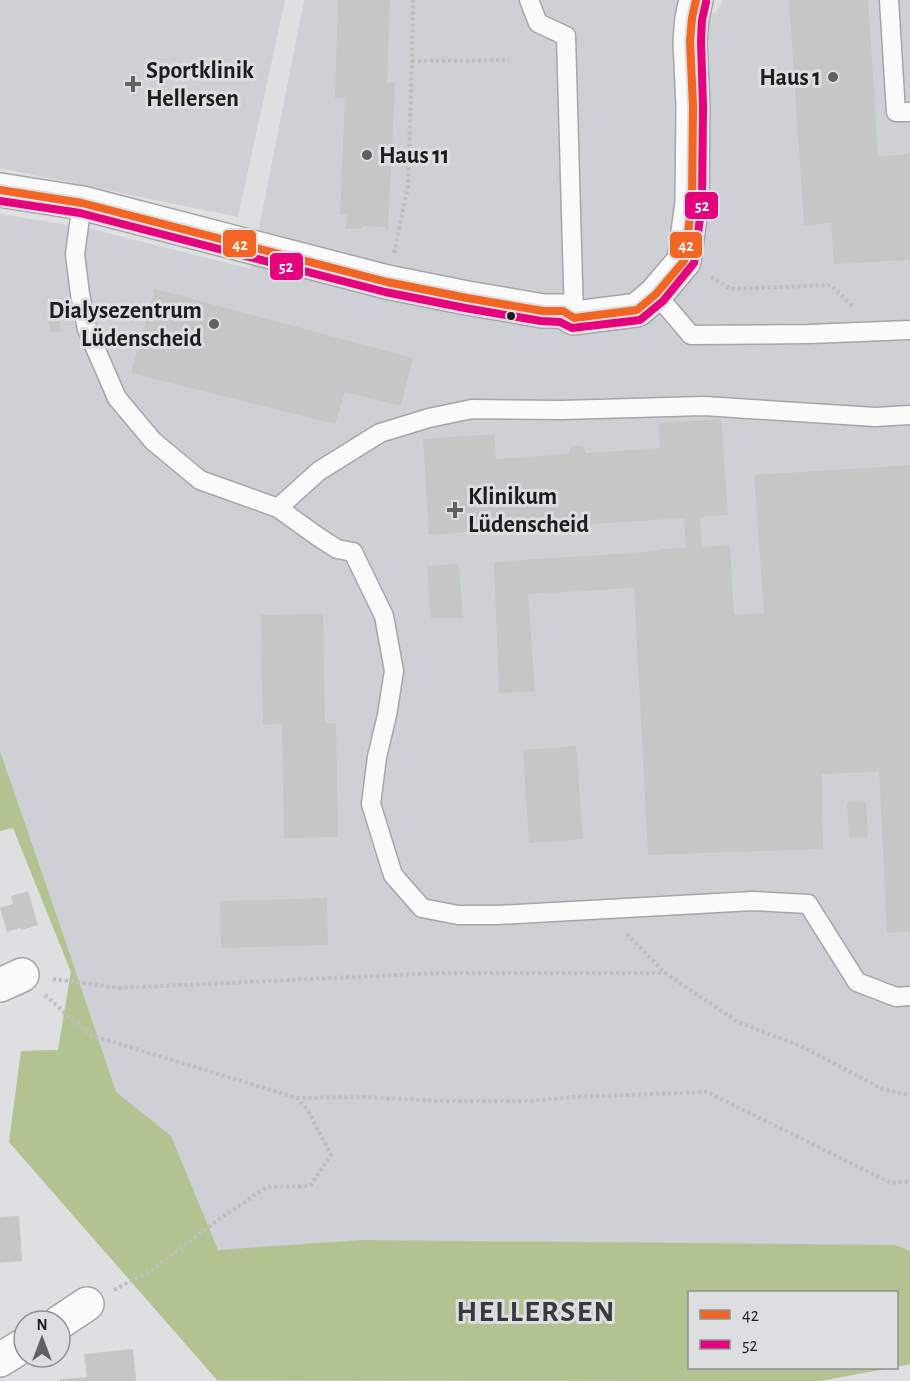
<svg xmlns="http://www.w3.org/2000/svg" width="910" height="1381" viewBox="0 0 910 1381" font-family="'Alegreya Sans',sans-serif">
  <rect width="100%" height="100%" fill="#dedfe0"/>
  <g fill="#cdd0d5">
    <path d="M 0,0 L 285,0 L 238,217 L 0,168 Z"/>
    <path d="M 304,0 L 692,0 L 715,14 L 723,0 L 910,0 L 910,1364 L 897,1367 L 896,1292 L 690,1292 L 690,1368 L 891,1368 L 819,1381 L 218,1381 L 9,1142 L 21,1051 L 58,1050 L 71,972 L 61,928 L 0,751 L 0,214 L 87,228 L 251,269 Z"/>
  </g>
  <path fill="#b3c291" d="M 0,751 L 61,928 L 116,1092 L 171,1136 L 218,1250 L 362,1240 L 895,1245 L 910,1251 L 910,1364 L 897,1367 L 896,1292 L 690,1292 L 690,1368 L 891,1368 L 819,1381 L 217,1380 L 9,1142 L 21,1051 L 58,1050 L 71,972 L 13,828 L 0,831 Z"/>
  <g fill="#c6c6c7">
    <path d="M 338,0 L 390,0 L 387,83 L 395,83 L 388,231 L 386,231 L 386,227 L 364,226 L 361,229 L 345,229 L 347,215 L 340,215 L 345,98 L 335,98 Z"/>
    <path d="M 789,0 L 868,0 L 878,156 L 910,154 L 910,260 L 834,264 L 831,223 L 804,225 Z"/>
    <path d="M 155,289 L 413,358 L 401,406 L 345,392 L 335,424 L 131,373 Z"/>
    <path d="M 58,315 L 61,331 L 51,333 L 48,317 Z"/>
    <path d="M 721,419 L 728,515 L 700,517 L 702,547 L 730,545 L 734,615 L 764,613 L 754,475 L 910,465 L 910,932 L 887,933 L 879,768 L 877,768 L 877,772 L 822,774 L 823,849 L 648,855 L 634,588 L 528,594 L 535,691 L 499,693 L 494,562 L 660,551 L 660,549 L 686,548 L 684,518 L 429,535 L 423,439 L 494,434 L 496,459 L 569,454 L 570,449 L 578,445 L 584,448 L 586,453 L 660,448 L 658,423 Z"/>
    <path d="M 459,564 L 463,618 L 431,618 L 427,566 Z"/>
    <path d="M 323,614 L 325,723 L 336,723 L 338,837 L 284,838 L 282,724 L 263,725 L 261,615 Z"/>
    <path d="M 576,746 L 583,839 L 529,843 L 523,750 Z"/>
    <path d="M 849,801 L 864,801 L 866,803 L 868,835 L 866,837 L 851,838 L 849,836 L 847,804 Z"/>
    <path d="M 28,891 L 38,925 L 21,930 L 20,928 L 7,932 L 0,908 L 13,904 L 11,896 Z"/>
    <path d="M 327,898 L 328,945 L 221,948 L 220,901 Z"/>
    <path d="M 19,1216 L 22,1261 L 0,1263 L 0,1217 Z"/>
    <path d="M 133,1349 L 136,1381 L 60,1381 L 60,1379 L 87,1377 L 84,1354 Z"/>
  </g>
  <g fill="none" stroke-linecap="round" stroke-linejoin="round">
    <g stroke="#a5a6a7" stroke-width="21">
      <g id="service">
        <path d="M 529,0 L 538,23 L 566,36 L 574,318"/>
        <path d="M 889,0 L 896,112 L 910,112"/>
        <path d="M 82,203 L 75,254 L 80,294 L 87,329 L 117,398 L 153,441 L 200,480 L 278,508 L 317,536 L 337,549 L 353,552 L 384,616 L 394,671 L 387,715 L 377,757 L 371,804 L 393,875 L 422,908 L 458,915 L 497,915 L 753,901 L 808,904 L 857,982 L 896,997 L 910,996"/>
        <path d="M 656,294 L 691,335 L 809,334 L 910,330"/>
        <path d="M 278,508 L 319,471 L 380,433 L 429,418 L 472,409 L 562,410 L 704,406 L 875,417 L 910,415"/>
      </g>
    </g>
    <g stroke="#a5a6a7" stroke-width="36">
      <g id="minor">
        <path d="M 0,190 L 82,203 L 387,282 L 467,298 L 543,311 L 563,311 L 574,318 L 637,310 L 656,294 L 684,261 L 692,203 L 693,106 L 690,41 L 692,18 L 696,0"/>
        <path d="M 0,985 L 22,975"/>
        <path d="M 60,1322 L 87,1304"/>
        <path d="M 0,1360 L 24,1345"/>
      </g>
    </g>
    <g stroke="#bdbebe" stroke-width="4" stroke-dasharray="3 3" stroke-linecap="butt">
      <path d="M 412,61 L 509,60"/>
      <path d="M 394,253 L 408,186 L 412,61 L 413,0"/>
      <path d="M 711,277 L 731,289 L 831,285 L 853,307"/>
      <path d="M 627,934 L 665,973 L 738,1022 L 803,1047 L 882,1089 L 910,1095"/>
      <path d="M 53,979 L 119,988 L 439,973 L 665,973"/>
      <path d="M 45,995 L 90,1035 L 297,1098 L 360,1097 L 443,1101 L 529,1101 L 574,1097 L 707,1092 L 891,1183 L 910,1181"/>
      <path d="M 114,1290 L 155,1268 L 219,1219 L 267,1187 L 310,1186 L 331,1155 L 307,1109 L 297,1098"/>
    </g>
    <use href="#service" stroke="#fafafa" stroke-width="18"/>
    <use href="#minor" stroke="#fafafa" stroke-width="33"/>
    <g stroke="#dddee1" stroke-width="12">
      <path id="bus-1" d="M 0,190 L 82,203 L 387,282 L 467,298 L 543,311 L 563,311 L 574,318 L 637,310 L 656,294 L 684,261 L 692,203 L 693,106 L 690,41 L 692,18 L 696,0"/>
    </g>
    <g stroke="#dddee1" stroke-width="12">
      <path id="bus-2" d="M 0,201 L 80,213 L 385,292 L 465,308 L 541,321 L 560,322 L 572,328 L 640,320 L 663,301 L 694,263 L 702,203 L 703,106 L 701,41 L 702,20 L 706,2"/>
    </g>
    <use href="#bus-1" stroke="#f26522" stroke-width="8"/>
    <use href="#bus-2" stroke="#e5007d" stroke-width="8"/>
  </g>
  <g fill="#616163" stroke="#dddee1" stroke-width="2">
    <circle cx="833" cy="77" r="6"/>
    <path d="M130 75h6v6h6v6h-6v6h-6v-6h-6v-6h6z"/>
    <circle cx="367" cy="155" r="6"/>
    <circle cx="214" cy="324" r="6"/>
    <path d="M452 501h6v6h6v6h-6v6h-6v-6h-6v-6h6z"/>
  </g>
  <circle fill="#1d1d1f" stroke="#dddee1" stroke-width="2" cx="511" cy="316" r="5"/>
  <g text-anchor="middle" stroke-width="6" stroke-linejoin="round" paint-order="stroke">
    <g font-size="24" font-weight="bold" fill="#1d1d1f" stroke="#dddee1" text-anchor="start">
      <text x="146" y="78">Sportklinik<tspan x="146" dy="28">Hellersen</tspan></text>
      <text x="821" y="85" text-anchor="end">Haus 1</text>
      <text x="379" y="163">Haus 11</text>
      <text x="202" y="318" text-anchor="end">Dialysezentrum<tspan x="202" dy="28">Lüdenscheid</tspan></text>
      <text x="468" y="504">Klinikum<tspan x="468" dy="28">Lüdenscheid</tspan></text>
    </g>
    <g font-size="30" font-weight="bold" letter-spacing="1.5" fill="#393a3d" stroke="#dddee1">
      <text x="536" y="1321">HELLERSEN</text>
    </g>
  </g>
  <g stroke="#dddee1" stroke-width="2">
    <rect x="684" y="191" width="35" height="29" rx="6" fill="#e5007d"/>
    <rect x="222" y="229" width="35" height="29" rx="6" fill="#f26522"/>
    <rect x="669" y="231" width="34" height="28" rx="6" fill="#f26522"/>
    <rect x="269" y="252" width="35" height="29" rx="6" fill="#e5007d"/>
  </g>
  <g font-size="16" text-anchor="middle" font-weight="bold" fill="#fff">
    <text x="702" y="211">52</text>
    <text x="240" y="250">42</text>
    <text x="686" y="251">42</text>
    <text x="286" y="272">52</text>
  </g>
  <rect x="688" y="1291" width="210" height="78" fill="#dddee1" stroke="#909193" stroke-width="1.5"/>
  <rect x="700" y="1310" width="30" height="9" fill="#f26522" stroke="#909193" stroke-width="1.5"/>
  <text x="742" y="1321" font-size="18" fill="#1d1d1f">42</text>
  <rect x="700" y="1340" width="30" height="9" fill="#e5007d" stroke="#909193" stroke-width="1.5"/>
  <text x="742" y="1351" font-size="18" fill="#1d1d1f">52</text>
  <g transform="translate(42 1339)"><circle r="28" fill="#dddee1" stroke="#909193" stroke-width="1.5"/>
  <path d="M0-4.5L10 22L0 15L-10 22Z" fill="#616163"/>
  <text y="-9" font-size="16" font-weight="bold" text-anchor="middle" fill="#1d1d1f">N</text>
  </g>
</svg>
